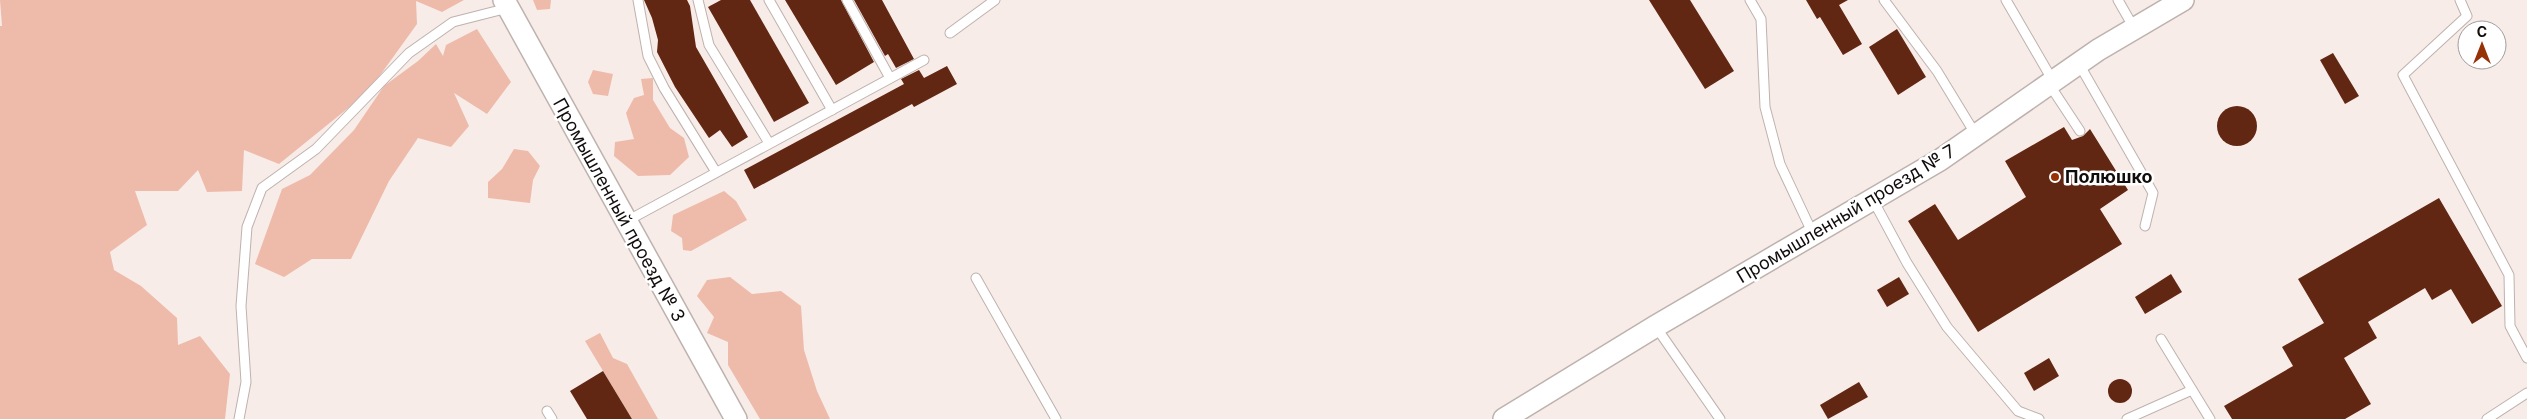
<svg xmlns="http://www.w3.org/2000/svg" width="2527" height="419" viewBox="0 0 2527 419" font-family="Inter,sans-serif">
  <rect width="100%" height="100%" fill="#f8ece8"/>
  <g fill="#eebbab">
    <path d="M 0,0 L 464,0 L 442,12 L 416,1 L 417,24 L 368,92 L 279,164 L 244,150 L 242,191 L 207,192 L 198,170 L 178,191 L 135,191 L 147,225 L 110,252 L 114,270 L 141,286 L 177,318 L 178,345 L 200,336 L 230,374 L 225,419 L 0,419 L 0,26 L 2,26 Z"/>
    <path d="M 533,0 L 551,0 L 550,9 L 537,10 Z"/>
    <path d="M 477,29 L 511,82 L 487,114 L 454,93 L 469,126 L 451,147 L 418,138 L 389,181 L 351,259 L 312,259 L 284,277 L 255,264 L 282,189 L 310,175 L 354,130 L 384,86 L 418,61 L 436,44 L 443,56 L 446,45 Z"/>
    <path d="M 593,70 L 613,74 L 608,96 L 593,94 L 588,82 Z"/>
    <path d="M 653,78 L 653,100 L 670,128 L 684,138 L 689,157 L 670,175 L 638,176 L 614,156 L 615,142 L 634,139 L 626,113 L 634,98 L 644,95 L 641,79 Z"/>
    <path d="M 514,149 L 528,151 L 540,166 L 533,180 L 530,203 L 488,198 L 488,182 L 502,169 Z"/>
    <path d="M 724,191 L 736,201 L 747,220 L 691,251 L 683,250 L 682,238 L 671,231 L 673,215 Z"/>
    <path d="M 730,277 L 752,294 L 781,291 L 801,306 L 804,350 L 817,391 L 830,419 L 760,419 L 728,365 L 728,342 L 707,333 L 714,317 L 697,296 L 707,280 Z"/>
    <path d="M 600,333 L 613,358 L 627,364 L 658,419 L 632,419 L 585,341 Z"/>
  </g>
  <g fill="#622713">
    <path d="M 644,0 L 687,0 L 690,6 L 696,47 L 748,137 L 732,147 L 720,130 L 709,138 L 675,87 L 657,52 L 658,40 L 652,18 Z"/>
    <path d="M 721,0 L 750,0 L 809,103 L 774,122 L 708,7 Z"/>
    <path d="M 785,0 L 841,0 L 874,62 L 836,85 Z"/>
    <path d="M 854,0 L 882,0 L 914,59 L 896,68 L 888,54 L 885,56 Z"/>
    <path d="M 1649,0 L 1690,0 L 1734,71 L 1705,89 Z"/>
    <path d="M 1806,0 L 1848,0 L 1839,5 L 1862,44 L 1843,55 L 1820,17 L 1817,19 Z"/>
    <path d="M 1897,29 L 1926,77 L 1898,95 L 1869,47 Z"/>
    <path d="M 2333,53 L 2359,96 L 2345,104 L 2320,60 Z"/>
    <path d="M 947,66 L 957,84 L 914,107 L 912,104 L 754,189 L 744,170 L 904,84 L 901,79 L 919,70 L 924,78 Z"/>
    <circle cx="2237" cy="126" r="20"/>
    <path d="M 2064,127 L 2072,140 L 2083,136 L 2090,129 L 2128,190 L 2100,209 L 2122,244 L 1978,332 L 1908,221 L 1935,204 L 1958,240 L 2026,197 L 2005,161 Z"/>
    <path d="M 2439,198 L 2502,306 L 2472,324 L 2451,289 L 2432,300 L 2425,288 L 2368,322 L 2377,338 L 2344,358 L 2371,404 L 2345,419 L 2232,419 L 2224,406 L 2293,366 L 2282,347 L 2324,323 L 2298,279 Z"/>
    <path d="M 2171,274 L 2182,292 L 2145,314 L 2135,297 Z"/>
    <path d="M 1899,277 L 1909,294 L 1887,307 L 1877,290 Z"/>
    <path d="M 2049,358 L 2059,376 L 2034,391 L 2024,373 Z"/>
    <path d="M 603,371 L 632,419 L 587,419 L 570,391 Z"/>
    <circle cx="2120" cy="391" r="12"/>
    <path d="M 1859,382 L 1868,397 L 1828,419 L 1820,405 Z"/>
  </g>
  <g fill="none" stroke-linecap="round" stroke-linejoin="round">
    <g stroke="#bdb2ae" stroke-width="11">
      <g id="service">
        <path d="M 638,0 L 648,56 L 664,88 L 716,172"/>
        <path d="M 698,0 L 709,45 L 769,143"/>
        <path d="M 769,0 L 832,110"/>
        <path d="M 847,0 L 890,78"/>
        <path d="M 1750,0 L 1761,19 L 1765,107 L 1780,164 L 1813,234"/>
        <path d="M 1884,0 L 1937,71 L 1976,135"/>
        <path d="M 2006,0 L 2053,81"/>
        <path d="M 2118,0 L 2134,28"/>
        <path d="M 2460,0 L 2467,16 L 2403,75 L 2509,275 L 2510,326 L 2527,358"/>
        <path d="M 950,33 L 995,0"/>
        <path d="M 2079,64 L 2153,193 L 2145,226"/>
        <path d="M 2049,84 L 2080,131"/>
        <path d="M 1873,200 L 1907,263 L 1947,327 L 2018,411 L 2039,419"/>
        <path d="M 625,222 L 924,60"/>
        <path d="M 976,278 L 1056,419"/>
        <path d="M 1656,327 L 1720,419"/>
        <path d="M 2161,339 L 2210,419"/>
        <path d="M 547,411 L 552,419"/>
        <path d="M 239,419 L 246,382 L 241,306 L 247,227 L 262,188 L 316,149 L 409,53 L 453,22 L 508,8"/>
        <path d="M 2127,419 L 2192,390"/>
        <path d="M 2487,419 L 2527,393"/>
      </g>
    </g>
    <g stroke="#bdb2ae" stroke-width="24">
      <g id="tertiary">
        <path d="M 504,0 L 736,419"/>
        <path d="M 1504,419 L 1656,326 L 1940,160 L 2098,50 L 2183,0"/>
      </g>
    </g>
    <use href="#service" stroke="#fff" stroke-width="9"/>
    <use href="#tertiary" stroke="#fff" stroke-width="21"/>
  </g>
  <circle fill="#973107" stroke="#fff" stroke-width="2" cx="2055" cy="177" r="5"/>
  <g text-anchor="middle" stroke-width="5" stroke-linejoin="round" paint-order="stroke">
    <g font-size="18" font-weight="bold" fill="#110d0c" stroke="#fff" text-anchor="start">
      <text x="2065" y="183">Полюшко</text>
    </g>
    <g font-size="18" fill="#110d0c" stroke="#fff">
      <text transform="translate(619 210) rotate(61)" y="6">Промышленный проезд № 3</text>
      <text transform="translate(1846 214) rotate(-31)" y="6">Промышленный проезд № 7</text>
    </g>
  </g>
  <g transform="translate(2482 45)"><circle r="24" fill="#ffffff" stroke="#a09e9e"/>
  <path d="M0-4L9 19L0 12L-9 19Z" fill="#973107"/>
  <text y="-8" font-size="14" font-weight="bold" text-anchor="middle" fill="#110d0c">С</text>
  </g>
</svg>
